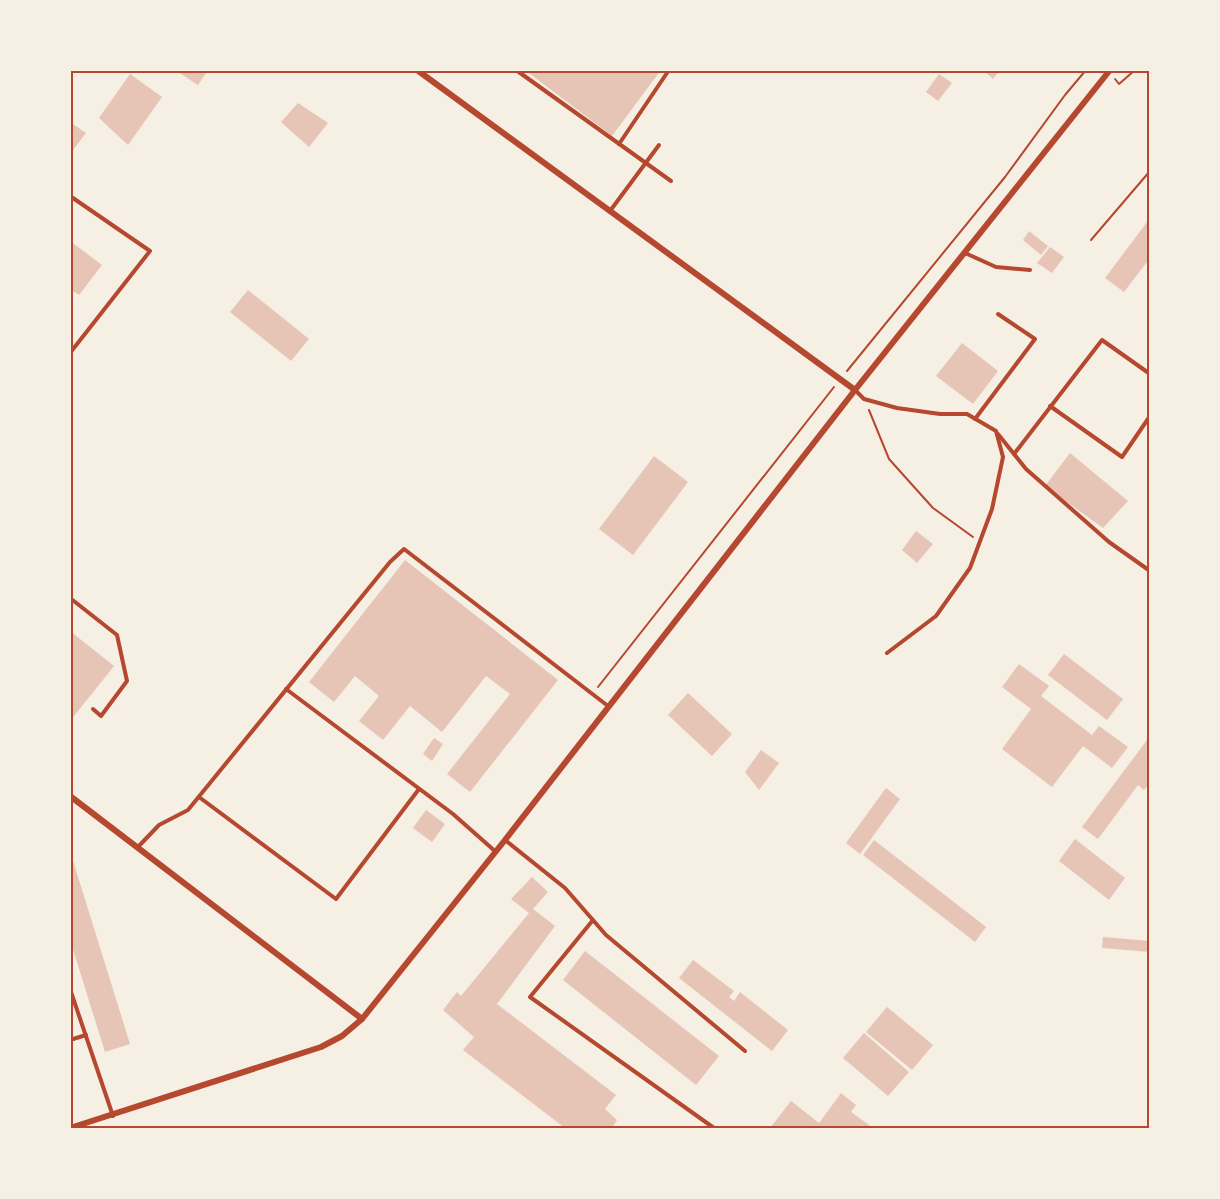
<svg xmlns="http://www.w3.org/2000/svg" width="1220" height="1199" viewBox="0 0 1220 1199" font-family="'DM Sans',sans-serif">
  <rect width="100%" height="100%" fill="#f6efe4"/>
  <g fill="#e6c5b7">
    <path d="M 175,70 L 208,70 L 198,85 Z"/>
    <path d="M 525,70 L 661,70 L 612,136 Z"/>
    <path d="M 983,70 L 1000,70 L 993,79 Z"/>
    <path d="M 130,74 L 162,97 L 128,145 L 99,118 Z"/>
    <path d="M 939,74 L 952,83 L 938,101 L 926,92 Z"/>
    <path d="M 298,103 L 328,123 L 309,147 L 281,122 Z"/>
    <path d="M 70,122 L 86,133 L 70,154 Z"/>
    <path d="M 1150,218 L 1150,258 L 1124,292 L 1105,278 Z"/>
    <path d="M 1029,231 L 1048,246 L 1041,255 L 1023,240 Z"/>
    <path d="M 70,241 L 102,265 L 79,295 L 70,289 Z"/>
    <path d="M 1050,247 L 1064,257 L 1052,273 L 1037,263 Z"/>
    <path d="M 248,290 L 309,339 L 291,361 L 230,312 Z"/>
    <path d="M 962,343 L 998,371 L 973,404 L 936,376 Z"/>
    <path d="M 1070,453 L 1128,501 L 1103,528 L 1045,486 Z"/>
    <path d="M 654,456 L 688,482 L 633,555 L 599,529 Z"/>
    <path d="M 916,531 L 933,544 L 917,563 L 902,550 Z"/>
    <path d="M 405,560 L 558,680 L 470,792 L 447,774 L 510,694 L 486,676 L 442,732 L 410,706 L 383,740 L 359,721 L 379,696 L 355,676 L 334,702 L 309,682 Z"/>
    <path d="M 70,631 L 114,666 L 70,721 Z"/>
    <path d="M 1064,654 L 1123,699 L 1107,720 L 1048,675 Z"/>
    <path d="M 1019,664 L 1049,686 L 1041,696 L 1092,735 L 1099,726 L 1128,747 L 1112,768 L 1083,746 L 1052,787 L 1002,749 L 1031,709 L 1002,687 Z"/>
    <path d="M 688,693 L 732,734 L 712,756 L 668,715 Z"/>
    <path d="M 1150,736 L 1150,783 L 1144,790 L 1138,785 L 1098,839 L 1082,827 Z"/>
    <path d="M 434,738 L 443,744 L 432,761 L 423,754 Z"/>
    <path d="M 761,750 L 779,763 L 759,790 L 745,772 Z"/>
    <path d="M 886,788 L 900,799 L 860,854 L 846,843 Z"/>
    <path d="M 426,810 L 445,824 L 432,842 L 413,828 Z"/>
    <path d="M 1075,839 L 1125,878 L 1109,900 L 1059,861 Z"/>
    <path d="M 874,840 L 986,927 L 975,942 L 863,855 Z"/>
    <path d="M 70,851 L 130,1044 L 105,1052 L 70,940 Z"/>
    <path d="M 532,877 L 548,892 L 533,909 L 555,926 L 497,1004 L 616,1095 L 605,1109 L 617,1120 L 612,1128 L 593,1128 L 590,1126 L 588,1128 L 565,1128 L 463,1050 L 474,1037 L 443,1010 L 457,992 L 461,996 L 529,913 L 511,899 Z"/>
    <path d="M 1103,937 L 1150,941 L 1150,952 L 1102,948 Z"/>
    <path d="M 585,951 L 719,1056 L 696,1085 L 563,980 Z"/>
    <path d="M 693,960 L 734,991 L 729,997 L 734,1001 L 740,992 L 788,1030 L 772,1051 L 679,978 Z"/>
    <path d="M 887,1007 L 933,1045 L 912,1070 L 866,1032 Z"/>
    <path d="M 864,1033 L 909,1072 L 888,1096 L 843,1058 Z"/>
    <path d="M 841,1093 L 856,1105 L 851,1112 L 873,1128 L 770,1128 L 791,1101 L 819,1123 Z"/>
  </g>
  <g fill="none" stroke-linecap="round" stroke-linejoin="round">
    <g stroke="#b5482f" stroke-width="2">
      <path d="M 1115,79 L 1119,84 L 1135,70"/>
      <path d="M 1091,240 L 1150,171"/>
      <path d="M 847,371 L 1005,177 L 1065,95 L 1086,70"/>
      <path d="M 869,410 L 889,459 L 933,508 L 973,537"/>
      <path d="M 598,687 L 834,387"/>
    </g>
    <g stroke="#b5482f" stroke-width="4">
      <path d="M 516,70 L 671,181"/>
      <path d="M 619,144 L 669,70"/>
      <path d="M 70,196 L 150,251 L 70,353"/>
      <path d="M 610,211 L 659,145"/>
      <path d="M 965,253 L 996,267 L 1030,270"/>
      <path d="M 855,390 L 864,399 L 897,408 L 940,414 L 967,414 L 996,431 L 1003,457 L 992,509 L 970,568 L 936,616 L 887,653"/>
      <path d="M 1050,406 L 1122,457 L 1150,416"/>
      <path d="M 975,419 L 1035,339 L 998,314"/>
      <path d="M 998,434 L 1026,469 L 1109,542 L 1150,571"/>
      <path d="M 1014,454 L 1102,340 L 1150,374"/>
      <path d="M 70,598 L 117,635 L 127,681 L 101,716 L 93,709"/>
      <path d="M 286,689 L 453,814 L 496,852"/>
      <path d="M 199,797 L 336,899 L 419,789"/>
      <path d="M 505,840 L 565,888 L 606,935 L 745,1051"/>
      <path d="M 137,848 L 159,825 L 188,810 L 390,562 L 404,549 L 608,706"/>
      <path d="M 593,920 L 530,997 L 714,1128"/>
      <path d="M 70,989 L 113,1116"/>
      <path d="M 70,1040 L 86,1035"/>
    </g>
    <g stroke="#b5482f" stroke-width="6">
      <path d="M 417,70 L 855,390"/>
      <path d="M 70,72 L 72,70"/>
      <path d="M 70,796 L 362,1019"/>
      <path d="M 70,1128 L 321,1047 L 342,1036 L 362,1019 L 505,840 L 855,390 L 1110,70"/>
    </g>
  </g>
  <rect width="1220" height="1199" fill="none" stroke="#f6efe4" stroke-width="144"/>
  <rect x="72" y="72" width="1076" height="1055" fill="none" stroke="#b5482f" stroke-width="2"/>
</svg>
